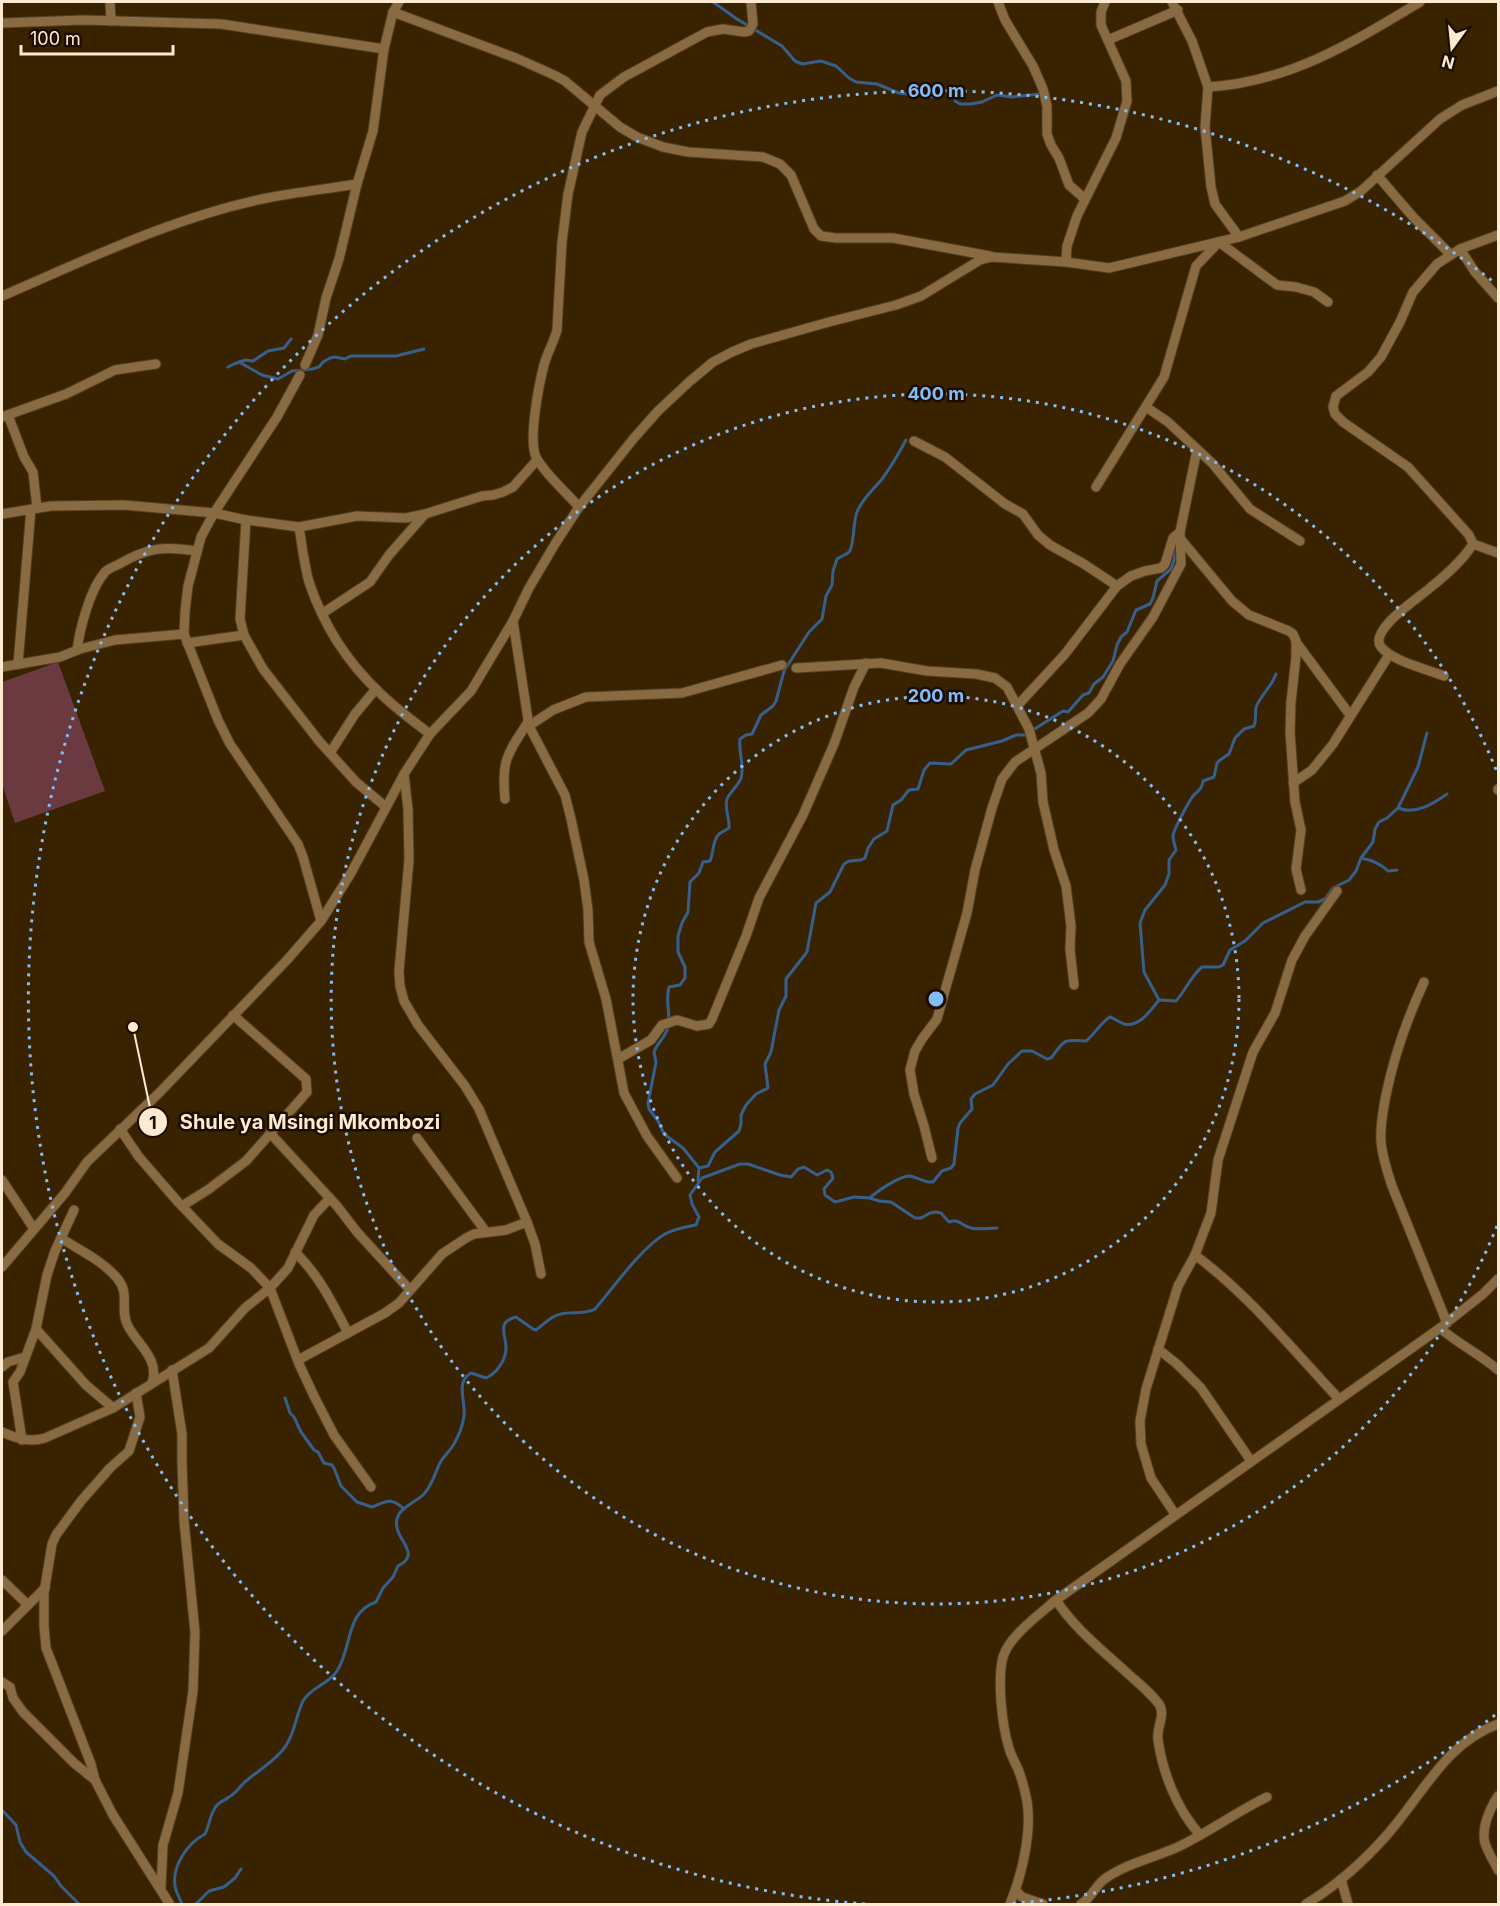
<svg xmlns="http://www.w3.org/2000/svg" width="1500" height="1906" viewBox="0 0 1500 1906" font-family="Inter,sans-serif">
  <rect width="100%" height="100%" fill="#392200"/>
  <path fill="#6a3a40" d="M 58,662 L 105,791 L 15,823 L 2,784 L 2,682 Z"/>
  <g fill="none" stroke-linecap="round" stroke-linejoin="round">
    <g stroke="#365f8d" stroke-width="3">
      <path d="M 713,2 L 737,19 L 782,46 L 795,61 L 802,64 L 821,61 L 836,66 L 849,78 L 856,82 L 877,84 L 899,93 L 934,97 L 943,91 L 951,90 L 955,94 L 955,101 L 960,104 L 971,104 L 982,102 L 997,95 L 1012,97 L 1040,94"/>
      <path d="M 239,362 L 262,375 L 278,379 L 292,371 L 312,369 L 319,367 L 323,362 L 330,358 L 335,357 L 345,359 L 351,356 L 396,356 L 424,349"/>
      <path d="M 228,367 L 234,364 L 245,360 L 253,361 L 268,351 L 284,348 L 291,339"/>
      <path d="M 1398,808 C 1415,815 1433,804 1447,794"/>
      <path d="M 1361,858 C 1372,860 1381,864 1388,871 L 1397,870"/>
      <path d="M 1159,1000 L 1176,1001 C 1186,990 1191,976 1202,967 L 1219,967 L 1223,965 L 1230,950 L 1245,941 L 1263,923 L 1305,902 L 1318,902 L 1325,899 L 1333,888 L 1349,880 L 1356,871 L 1361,858 L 1373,842 L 1375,829 L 1379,822 L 1387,818 L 1398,808 L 1418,767 L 1427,733"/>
      <path d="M 1159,1000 L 1144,972 L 1140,923 L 1145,910 L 1165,885 L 1169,874 L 1169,860 L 1176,850 C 1175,846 1173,840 1173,836 C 1173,831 1189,801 1193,796 C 1198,790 1202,790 1203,781 L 1214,777 L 1217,763 L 1220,760 L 1229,754 L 1235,738 L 1244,729 L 1254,726 C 1257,718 1254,712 1257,705 C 1262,694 1272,686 1276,674"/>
      <path d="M 699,1168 L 708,1166 L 715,1152 L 739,1131 L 741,1124 L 741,1115 L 746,1105 L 756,1094 L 768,1088 L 765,1064 L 771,1052 L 779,1010 L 786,996 L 786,979 L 807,952 L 816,903 L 830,892 L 844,864 L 849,861 L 861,860 L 865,858 L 868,848 L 874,839 L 887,831 L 893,805 L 901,800 L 909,790 L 918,789 L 924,770 L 930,763 L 951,764 L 966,750 L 1002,741 L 1016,735 L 1025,735 L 1063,711 L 1068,712 L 1083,695 L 1089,693 L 1094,684 L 1103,677 L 1113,661 L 1117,645 L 1121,637 L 1127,632 L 1136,610 L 1150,604 L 1153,598 L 1157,581 L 1171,569 L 1174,560 L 1174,550"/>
      <path d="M 698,1181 L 699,1168 L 683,1148 L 664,1134 L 658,1121 L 649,1109 L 648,1103 L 656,1062 L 654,1052 C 657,1043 666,1037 668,1027 C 671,1014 665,1000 669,987 L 680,985 L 685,978 L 685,967 L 678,952 L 678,936 L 682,923 L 688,912 L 690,882 L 699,873 L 703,862 L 710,861 C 714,852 712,841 719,834 C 722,832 726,830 729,828 C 730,818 724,808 727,799 C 730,792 738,786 741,778 C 745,766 738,752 740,739 L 746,735 L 752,734 L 761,715 L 773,706 L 776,701 L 784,671 L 809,632 L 822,619 L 826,596 L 832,585 L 833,571 L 837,559 C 841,556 846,555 849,552 C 854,548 853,521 857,512 C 862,499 873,490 882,479 C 891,467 899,453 906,440"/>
      <path d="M 870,1198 C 877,1191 900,1176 909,1176 C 918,1177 924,1183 933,1182 L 942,1171 L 951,1168 L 954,1164 L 958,1128 L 960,1123 L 972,1109 L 971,1099 L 975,1094 L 993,1085 L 1008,1064 L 1022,1051 L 1032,1051 L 1047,1059 L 1051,1058 C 1065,1040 1062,1039 1086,1041 C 1095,1034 1100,1023 1110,1017 C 1115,1019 1119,1022 1124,1024 C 1139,1028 1151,1010 1159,1000"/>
      <path d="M 285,1398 L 290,1413 L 294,1417 L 301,1432 L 314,1450 L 318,1452 L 324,1463 L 332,1465 L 334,1468 L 341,1486 L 357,1502 L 372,1507 C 387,1501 391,1497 404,1509"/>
      <path d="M 2,1810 L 16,1825 L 20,1842 L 26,1852 L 54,1876 L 61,1886 L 79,1904"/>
      <path d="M 182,1904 C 180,1899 176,1892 175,1886 C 172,1865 188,1843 205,1834 C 209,1826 210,1815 215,1808 C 218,1802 224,1801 229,1797 C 236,1793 240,1786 246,1781 C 257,1772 271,1763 281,1752 C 294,1738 295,1718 303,1701 C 311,1687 329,1684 337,1671 C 352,1649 345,1612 376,1602 L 383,1588 L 393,1577 L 398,1566 C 424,1553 392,1539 397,1519 C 400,1507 416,1502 424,1494 C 433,1484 435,1472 441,1461 C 445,1455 452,1449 455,1442 C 459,1435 463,1424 464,1416 C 466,1401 455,1382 471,1373 L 486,1378 C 497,1373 506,1360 506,1348 C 506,1334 496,1322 516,1317 L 533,1329 L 536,1330 C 545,1324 550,1316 561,1314 C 572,1311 585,1315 595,1309 C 613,1288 642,1247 665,1234 C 676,1228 685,1227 696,1225 L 699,1217 L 692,1204 L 690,1195 L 702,1178 L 740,1164 L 748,1164 L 780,1175 L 791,1177 L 798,1169 L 804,1167 L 817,1175 L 827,1170 L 831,1172 L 833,1178 L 824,1189 L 825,1195 L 835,1202 L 854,1197 L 870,1198 L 879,1201 L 891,1202 L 915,1218 L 921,1218 L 930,1213 L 936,1212 L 941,1213 L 949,1222 C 960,1218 961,1226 971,1228 C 979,1230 989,1228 997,1228"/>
      <path d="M 196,1904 L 209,1891 L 224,1887 L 235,1878 L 241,1869"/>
    </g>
    <g stroke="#553e1d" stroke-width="11">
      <g id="street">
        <path d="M 110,2 L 111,21"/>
        <path d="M 998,2 L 1005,20 L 1033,66 L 1043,89 L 1047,106 L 1047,134 L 1051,145 L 1059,158 L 1069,185 L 1085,199"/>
        <path d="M 1172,2 L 1192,41 L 1208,87 L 1205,127 L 1211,187 L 1215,204 L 1239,237"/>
        <path d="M 393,12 L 516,58 L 554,75 L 565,81 L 620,127 L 637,137 L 663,147 L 688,152 L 763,157 L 780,164 L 791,175 L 814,229 L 821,236 L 836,238 L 893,238 L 990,256"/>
        <path d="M 2,23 L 83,20 L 221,24 L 384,49"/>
        <path d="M 1108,40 L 1178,10"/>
        <path d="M 1208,87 C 1289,82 1352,43 1420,2"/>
        <path d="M 1377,175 L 1414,218 L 1451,255"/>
        <path d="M 1460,249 L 1475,272 L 1498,298"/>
        <path d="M 1066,262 L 1067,246 L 1077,216 L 1116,138 L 1127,101 L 1126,81 L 1101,25 L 1101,12 L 1105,2"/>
        <path d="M 2,296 C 86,260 176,216 267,198 C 297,192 327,189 357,184"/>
        <path d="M 305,365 L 318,335 L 326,298 L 339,259 L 357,184 L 373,131 L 384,49 L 393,12 L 399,2"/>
        <path d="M 300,375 L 277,417 L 214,513 L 201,537 L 188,586 L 185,612 L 184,634 L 218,720 L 230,744 L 298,844 L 303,857 L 321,921"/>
        <path d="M 1146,407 L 1168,422 L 1212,463 L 1250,509 L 1300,541"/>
        <path d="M 8,415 L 24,457 L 33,472 L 37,508"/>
        <path d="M 2,417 L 66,394 L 115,370 L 156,364"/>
        <path d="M 914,441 L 945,457 L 1005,504 L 1023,514 L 1038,535 L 1050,545 L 1084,564 L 1117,586"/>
        <path d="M 1096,487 L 1164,377 L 1196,266 L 1219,242 L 1277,285 L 1296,287 L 1314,292 L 1328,302"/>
        <path d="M 579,507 C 567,493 543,472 536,457 C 528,440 539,384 544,365 C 547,353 554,342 557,330 L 562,242 L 568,194 L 582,132 L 600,95 L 624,77 L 707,32 L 723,29 L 744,32 L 749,31 L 753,24 L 751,2"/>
        <path d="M 2,514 L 51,506 L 124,505 L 214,513 L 246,520 L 299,527 L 357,516 L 406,518 L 425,514 L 482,496 L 493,495 L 503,492 L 513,487 L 537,460"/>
        <path d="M 246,520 L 240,619 L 244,635 L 263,669 L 319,741 L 356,782 L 386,807"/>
        <path d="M 299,527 C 302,545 304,564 309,582 C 323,624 348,663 380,693 C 395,708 413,721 430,734"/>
        <path d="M 1179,537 L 1232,601 L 1249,615 L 1289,631 L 1293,634 L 1296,641 L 1296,657 L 1291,702 L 1290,732 L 1295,802 L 1301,830 L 1296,869 L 1301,890"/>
        <path d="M 1473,544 L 1498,553"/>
        <path d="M 323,613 L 370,582 L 389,555 L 425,514"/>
        <path d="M 513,621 L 529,726 L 565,795 L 571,819 L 584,880 L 588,910 L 589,942 L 606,999 L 624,1093 L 647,1136 L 677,1178"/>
        <path d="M 1296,642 L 1350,715"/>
        <path d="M 187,643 L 244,635"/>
        <path d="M 77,650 C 80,628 90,589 105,572 C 109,568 116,566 121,563 C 149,547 166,546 197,551"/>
        <path d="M 18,664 L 31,509"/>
        <path d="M 2,667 L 60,657 L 80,649 L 115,640 L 184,634"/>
        <path d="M 796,668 L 881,663 L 927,671 L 976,674 L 995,678 L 1007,687 L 1029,729 L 1041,773 L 1043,802 L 1054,850 L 1066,886 L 1071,926 L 1070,949 L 1074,985"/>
        <path d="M 1444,676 C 1427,669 1392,661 1381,647 C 1368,630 1420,597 1431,587 C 1446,575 1463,560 1473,544 L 1469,535 L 1408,467 L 1343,422 L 1335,414 L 1333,407 L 1336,396 L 1368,372 L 1381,357 L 1400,322 L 1413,292 L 1437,264 L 1460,249 L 1498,235"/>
        <path d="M 1018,705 L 1065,654 L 1117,586 L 1131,576 L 1145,571 L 1161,568 L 1165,564 L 1173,538 L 1180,532"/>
        <path d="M 529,726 L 553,710 L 586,697 L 682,693 L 782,665"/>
        <path d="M 330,753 L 355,714 L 376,689"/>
        <path d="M 404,774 L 408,809 L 409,860 L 399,971 L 400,986 L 404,1001 L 418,1025 L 465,1086 L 479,1109 L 527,1222 L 535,1244 L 541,1274"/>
        <path d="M 1293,783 L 1312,770 L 1333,744 L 1389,655"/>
        <path d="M 1498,790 L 1498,789"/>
        <path d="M 505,799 C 501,760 508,753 528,722"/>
        <path d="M 1424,982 C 1407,1019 1394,1056 1386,1095 C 1383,1110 1380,1126 1381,1141 C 1382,1156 1387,1171 1392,1186 L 1447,1323"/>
        <path d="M 618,1059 L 651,1040 L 662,1025 L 677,1020 L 697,1026 L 709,1024 L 712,1019 L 746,936 L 759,898 L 803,815 L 834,744 L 854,687 L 866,663"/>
        <path d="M 120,1129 L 139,1157 L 178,1202 L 218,1244 L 251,1268 L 270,1288 L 299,1364 L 314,1396 L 334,1435 L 371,1487"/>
        <path d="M 270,1133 L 337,1206 L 357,1232 L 410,1290"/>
        <path d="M 417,1138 L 486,1232"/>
        <path d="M 932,1158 L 924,1126 L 914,1094 L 910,1070 L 912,1062 L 915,1051 L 922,1039 L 937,1019 L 967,913 L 975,870 L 992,808 L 1002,779 L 1015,762 L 1088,713 L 1101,699 L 1120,664 L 1153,617 L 1181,564 L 1180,532 L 1197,450"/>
        <path d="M 2,1180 L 34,1229"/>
        <path d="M 182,1206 L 209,1189 L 246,1161 L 307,1092 L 306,1079 L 233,1015"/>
        <path d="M 61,1238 C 79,1250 103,1261 117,1278 C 131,1294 119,1309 128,1326 C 138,1345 160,1359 152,1383"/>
        <path d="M 295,1252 C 319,1275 333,1304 348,1333"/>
        <path d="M 1195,1255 C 1249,1295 1292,1349 1339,1399"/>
        <path d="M 2,1267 L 65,1193 L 87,1162 L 159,1093 L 287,960 L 321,921 L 351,873 L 404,774 L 430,734 L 471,691 L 513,621 L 529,588 L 555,544 L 579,507 L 634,438 L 658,411 L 689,382 L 713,362 L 732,352 L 751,344 L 829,322 L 896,305 L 921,296 L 980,260 L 992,257 L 1066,262 L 1109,268 L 1239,237 L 1345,201 L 1361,191 L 1440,119 L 1462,105 L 1498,91"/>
        <path d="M 1440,1328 C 1458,1344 1480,1354 1498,1370"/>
        <path d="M 36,1329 L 86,1385 L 113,1408"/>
        <path d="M 1158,1349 L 1177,1364 L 1201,1388 L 1251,1461"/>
        <path d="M 298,1360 L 385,1313 L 399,1303 L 442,1254 L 466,1238 L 474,1234 L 506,1230 L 527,1222"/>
        <path d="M 2,1367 L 8,1362 L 25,1357"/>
        <path d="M 2,1432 C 16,1438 29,1443 45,1438 L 113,1408 L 209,1348 L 245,1308 L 270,1288 L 288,1268 L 314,1215 L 330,1198"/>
        <path d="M 22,1440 L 13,1382 L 20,1372 L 36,1329 L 47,1275 L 55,1251 L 74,1210"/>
        <path d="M 1175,1514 L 1151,1478 L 1141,1444 L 1140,1421 L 1146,1389 L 1178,1286 L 1195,1255 L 1211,1213 L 1218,1160 L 1253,1052 L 1275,1013 L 1292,960 L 1305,936 L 1337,891"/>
        <path d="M 2,1580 L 28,1605"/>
        <path d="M 1056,1600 C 1074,1628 1102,1650 1126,1672 C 1137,1682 1150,1692 1159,1704 C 1166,1715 1156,1728 1158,1740 C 1163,1774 1177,1809 1200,1835"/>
        <path d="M 2,1631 L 45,1588"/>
        <path d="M 2,1682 L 10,1687 L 13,1698 L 23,1712 L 74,1763 L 95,1780 L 113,1815 L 169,1903"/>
        <path d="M 95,1780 L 91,1764 L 46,1648 L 44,1626 L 44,1593 L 52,1544 L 56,1535 L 81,1501 L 110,1468 L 129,1451 L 140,1417 L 136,1393"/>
        <path d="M 1498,1796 C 1490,1808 1481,1828 1485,1843 C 1488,1853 1494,1861 1498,1870"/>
        <path d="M 1341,1879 L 1348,1904"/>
        <path d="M 161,1887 L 163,1845 L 178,1793 L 193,1691 L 195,1632 L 184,1521 L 182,1461 L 182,1434 L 172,1370"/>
        <path d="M 1016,1891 L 1022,1897 L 1043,1904"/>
        <path d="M 1010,1904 C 1022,1875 1032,1832 1027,1801 C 1025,1791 1022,1779 1018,1769 C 1015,1762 1011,1756 1009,1748 C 1002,1726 997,1679 1003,1657 C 1009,1636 1040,1614 1056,1600 L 1440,1328 L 1483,1294 L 1498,1279"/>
        <path d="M 1081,1904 C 1092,1898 1096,1884 1106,1878 C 1129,1862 1158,1857 1182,1845 C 1212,1830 1238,1811 1267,1797"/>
        <path d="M 1306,1904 C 1336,1886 1363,1862 1386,1836 C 1422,1796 1445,1743 1498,1724"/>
      </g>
    </g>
    <use href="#street" stroke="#886a43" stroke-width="9"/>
  </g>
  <g fill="none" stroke="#84bcfb" stroke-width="3" stroke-dasharray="3 6">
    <circle cx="936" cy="999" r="303"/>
    <path d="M1497 1226A605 605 0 1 1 1497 772"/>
    <path d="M1495 1715A908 908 0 0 1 1007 1904M865 1904A908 908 0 1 1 1495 283"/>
  </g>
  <circle cx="936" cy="999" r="9" fill="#84bcfb" stroke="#1b0d00" stroke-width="3"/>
  <g font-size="18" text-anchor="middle" font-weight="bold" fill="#84bcfb" stroke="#1b0d00" stroke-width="5" stroke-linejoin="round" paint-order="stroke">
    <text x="936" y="97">600 m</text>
    <text x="936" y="400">400 m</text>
    <text x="936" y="702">200 m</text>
  </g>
  <path fill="none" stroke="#fee9d1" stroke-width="2" d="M133 1027L153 1122"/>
  <g fill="#fee9d1" stroke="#1b0d00" stroke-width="2">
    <circle cx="133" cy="1027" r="6"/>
    <circle cx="153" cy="1122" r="15"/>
  </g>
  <g font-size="18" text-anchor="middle" font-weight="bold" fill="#111">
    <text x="153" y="1129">1</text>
  </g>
  <g font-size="20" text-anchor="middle" font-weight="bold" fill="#fee9d1" stroke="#1b0d00" stroke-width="5" stroke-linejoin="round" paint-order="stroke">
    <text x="310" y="1129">Shule ya Msingi Mkombozi</text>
  </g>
  <rect width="1500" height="1906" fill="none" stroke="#fee9d1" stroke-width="6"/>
  <g transform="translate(1452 48) rotate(195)" stroke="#1b0d00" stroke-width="4.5" paint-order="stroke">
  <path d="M0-4.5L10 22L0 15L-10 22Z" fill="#fee9d1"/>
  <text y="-9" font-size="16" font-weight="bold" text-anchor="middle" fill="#fee9d1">N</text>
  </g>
  <path d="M21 45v9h152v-9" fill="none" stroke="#fee9d1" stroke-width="3"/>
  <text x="30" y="45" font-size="18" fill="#fee9d1" stroke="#1b0d00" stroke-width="4.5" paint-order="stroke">100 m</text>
</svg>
